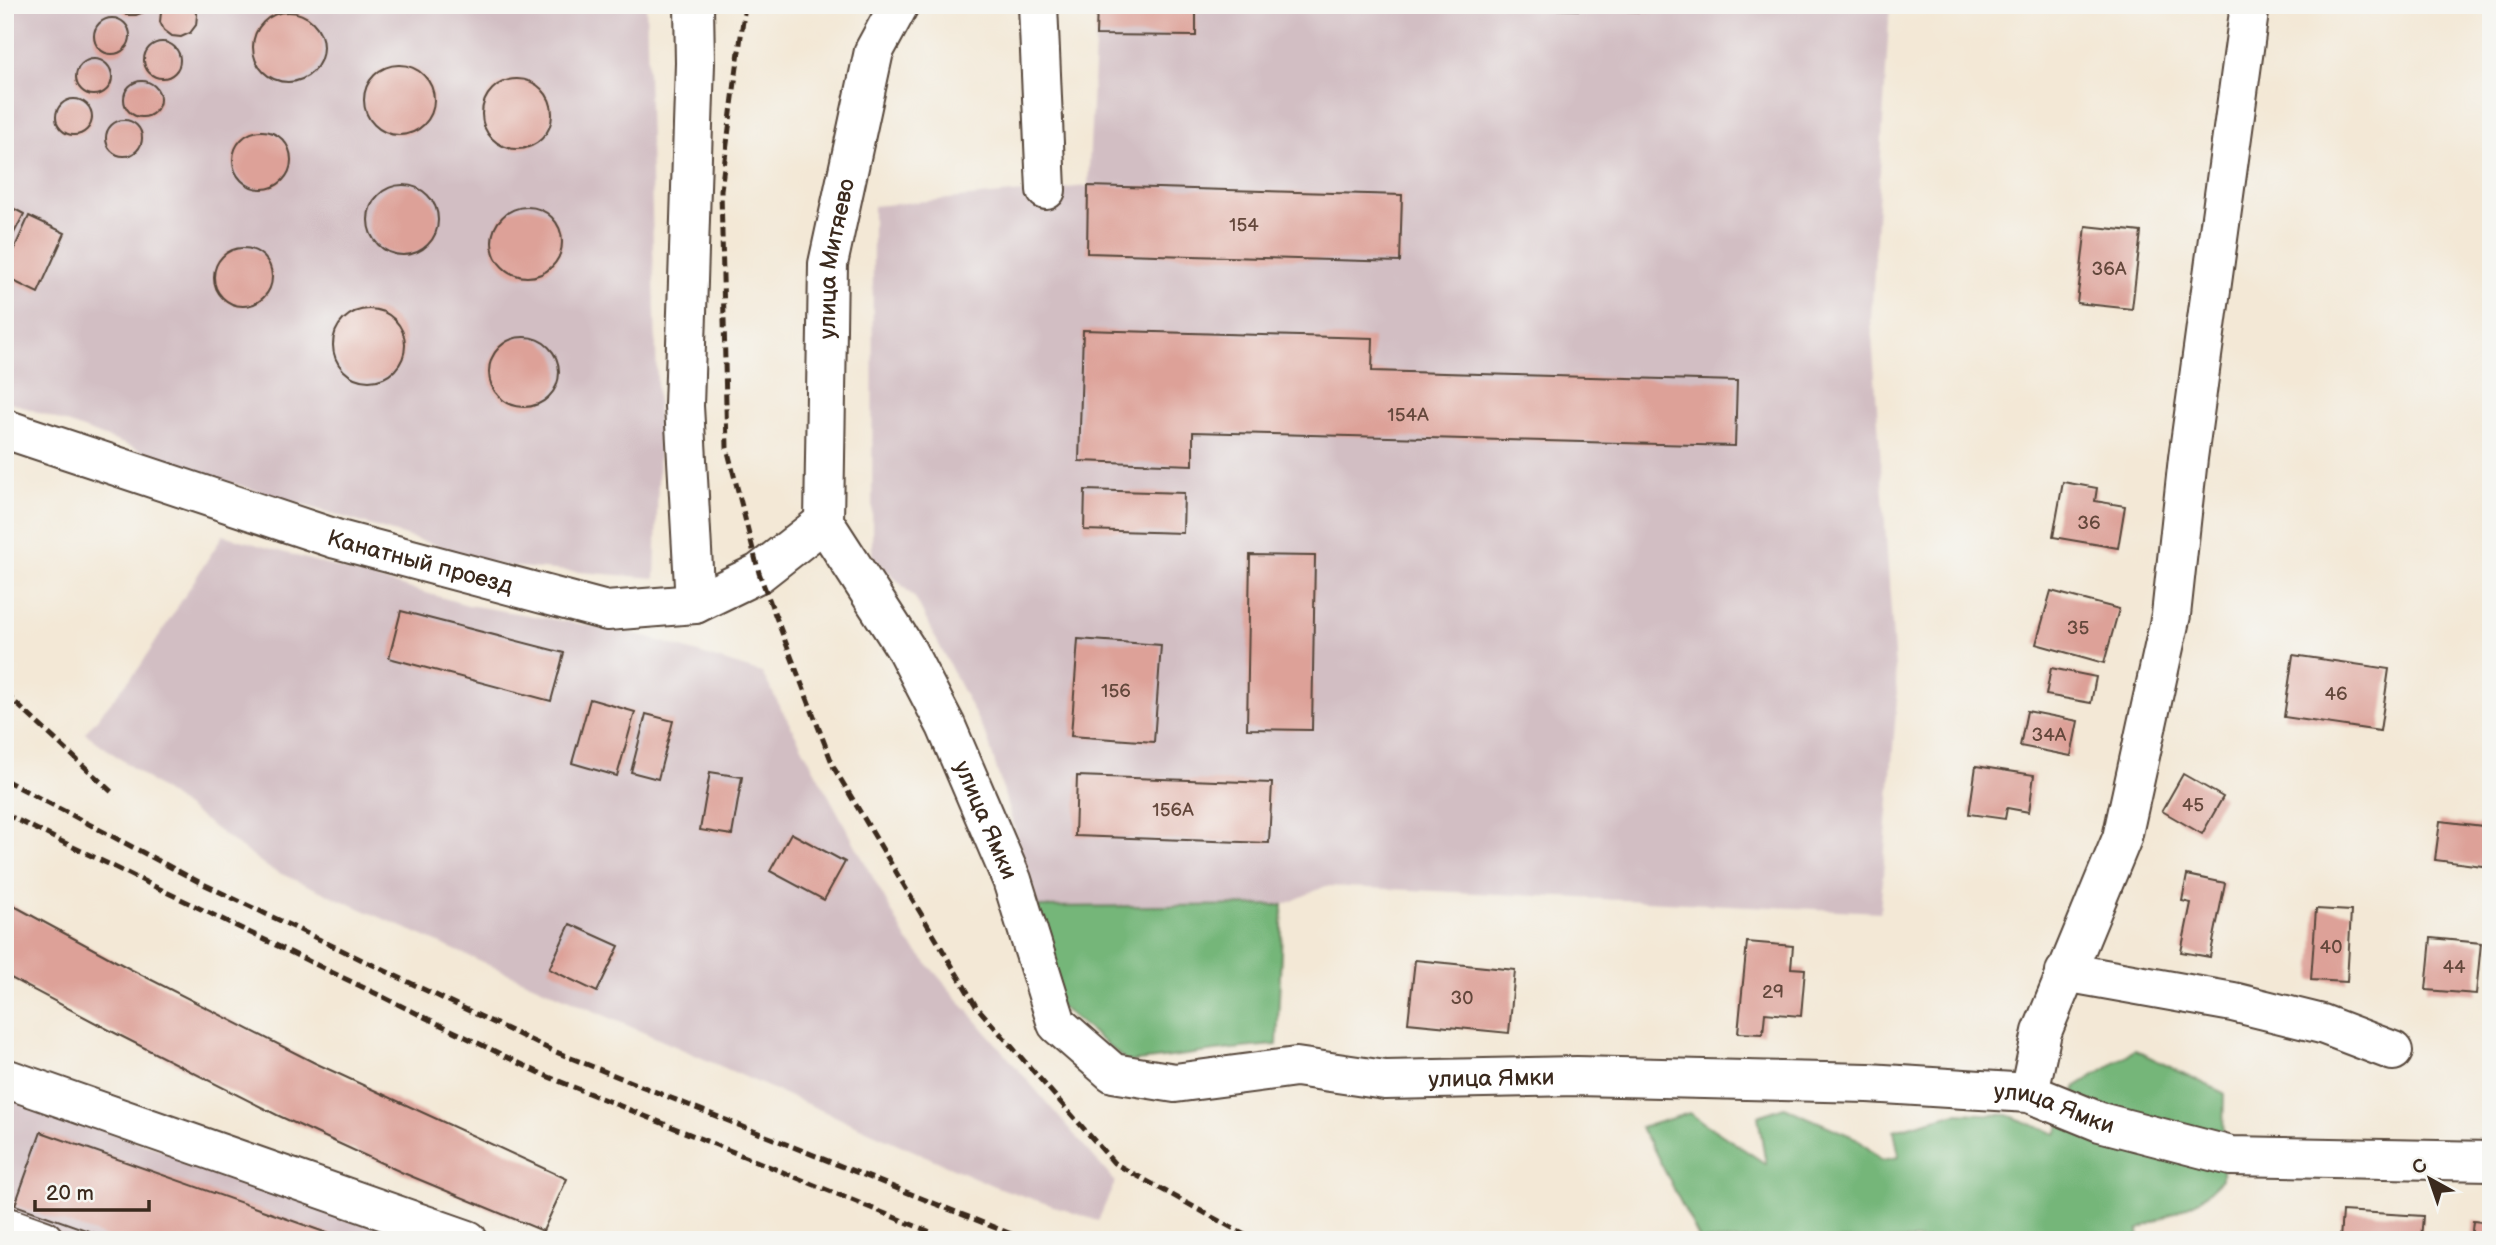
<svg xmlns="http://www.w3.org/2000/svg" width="2496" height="1245" viewBox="0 0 2496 1245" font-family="'Balsamiq Sans',sans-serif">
  <rect width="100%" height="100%" fill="#f6f6f2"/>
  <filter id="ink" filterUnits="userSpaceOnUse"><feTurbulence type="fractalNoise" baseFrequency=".0143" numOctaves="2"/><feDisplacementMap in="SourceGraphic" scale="14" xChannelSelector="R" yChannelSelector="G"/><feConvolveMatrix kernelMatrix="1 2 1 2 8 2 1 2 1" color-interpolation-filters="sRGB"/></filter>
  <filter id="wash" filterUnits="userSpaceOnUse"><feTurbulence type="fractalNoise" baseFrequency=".00686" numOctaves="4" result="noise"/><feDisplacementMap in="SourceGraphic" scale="28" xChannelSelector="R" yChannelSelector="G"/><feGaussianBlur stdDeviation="1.57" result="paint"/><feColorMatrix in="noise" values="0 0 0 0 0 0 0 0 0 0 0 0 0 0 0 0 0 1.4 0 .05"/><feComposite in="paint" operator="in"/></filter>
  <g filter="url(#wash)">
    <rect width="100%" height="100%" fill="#f3e8d6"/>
    <g fill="#d2bec3">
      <path d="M 5,5 L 646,5 L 659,451 L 655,578 L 504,566 L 218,479 L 5,400 Z"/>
      <path d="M 1097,5 L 1890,5 L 1871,320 L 1897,698 L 1880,912 L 1326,886 L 1283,905 L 1038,907 L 988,740 L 915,598 L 872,556 L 873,206 L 1088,186 Z"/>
      <path d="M 223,535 L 468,605 L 634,633 L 762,673 L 907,940 L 1115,1182 L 1098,1221 L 994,1186 L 270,869 L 85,733 L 139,668 Z"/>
      <path d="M 5,1096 L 406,1233 L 403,1240 L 5,1240 Z"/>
    </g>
    <g fill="#74b679" stroke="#58704c" stroke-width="2">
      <path d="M 1283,905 L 1277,1045 C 1227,1048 1178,1057 1128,1062 L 1048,996 L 1038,907 Z"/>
      <path d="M 2135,1050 L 2224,1093 L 2222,1179 L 2200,1200 L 2138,1230 L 2139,1240 L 1700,1240 L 1651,1144 L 1640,1128 L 1689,1113 L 1766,1164 L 1758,1116 L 1784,1107 L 1856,1138 L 1882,1160 L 1899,1157 L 1894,1130 L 1957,1113 L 2008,1115 L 2056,1134 L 2077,1086 Z"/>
    </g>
    <g id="blocks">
      <g fill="#dda198">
        <path d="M 116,5 L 149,5 L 144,12 L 136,15 L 126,15 Z"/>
        <path d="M 165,5 L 192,6 L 197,15 L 196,25 L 190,33 L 181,37 L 172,36 L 164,30 L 160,22 L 161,12 Z"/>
        <path d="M 1097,5 L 1196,5 L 1196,36 L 1096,35 Z"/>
        <path d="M 1515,5 L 1661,5 L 1660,12 L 1515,8 Z"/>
        <circle cx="288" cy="47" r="35"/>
        <circle cx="112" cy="36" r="18"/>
        <circle cx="162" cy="60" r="18"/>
        <circle cx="94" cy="77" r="18"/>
        <circle cx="399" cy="100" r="35"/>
        <circle cx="517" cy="114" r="35"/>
        <circle cx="142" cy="99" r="18"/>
        <circle cx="74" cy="117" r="18"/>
        <circle cx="124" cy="138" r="18"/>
        <circle cx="262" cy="160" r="29"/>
        <circle cx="403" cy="220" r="35"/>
        <path d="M 1088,186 L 1402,195 L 1400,262 L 1087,253 Z"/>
        <path d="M 5,204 L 24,214 L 5,250 Z"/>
        <circle cx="527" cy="242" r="35"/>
        <path d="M 29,216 L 65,233 L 38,293 L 5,277 L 5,269 Z"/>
        <path d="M 2086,226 L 2141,232 L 2132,309 L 2077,303 Z"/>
        <circle cx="243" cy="277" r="29"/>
        <circle cx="369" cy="345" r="36"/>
        <path d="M 1083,330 L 1373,338 L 1372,371 L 1737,381 L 1735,446 L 1193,432 L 1193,465 L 1079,461 Z"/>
        <circle cx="524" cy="372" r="35"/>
        <path d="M 2063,482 L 2097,488 L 2095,501 L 2125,506 L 2118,548 L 2053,537 Z"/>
        <path d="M 1085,490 L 1184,493 L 1183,533 L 1084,530 Z"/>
        <path d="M 1250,555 L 1315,556 L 1312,730 L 1247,729 Z"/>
        <path d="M 2051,591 L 2119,609 L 2104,663 L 2036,644 Z"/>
        <path d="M 401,611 L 564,653 L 551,701 L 389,658 Z"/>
        <path d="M 1078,639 L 1161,645 L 1154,742 L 1071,736 Z"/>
        <path d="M 2293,655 L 2389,669 L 2380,731 L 2284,717 Z"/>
        <path d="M 2051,668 L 2096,677 L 2091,703 L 2046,695 Z"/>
        <path d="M 590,699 L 635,712 L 617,776 L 572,763 Z"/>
        <path d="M 2027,711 L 2078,721 L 2071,756 L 2020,746 Z"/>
        <path d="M 646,714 L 673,721 L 658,779 L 631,772 Z"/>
        <path d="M 1976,766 L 2034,775 L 2029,812 L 2007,808 L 2005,819 L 1969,814 Z"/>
        <path d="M 710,772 L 742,777 L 732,835 L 700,830 Z"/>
        <path d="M 2183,774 L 2223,797 L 2202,834 L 2162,811 Z"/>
        <path d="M 1077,776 L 1272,783 L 1269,843 L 1075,836 Z"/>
        <path d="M 2440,821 L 2491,827 L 2491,867 L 2435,860 Z"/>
        <path d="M 791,833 L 845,862 L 824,900 L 770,871 Z"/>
        <path d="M 2187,875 L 2225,883 L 2210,957 L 2181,952 L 2191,903 L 2182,901 Z"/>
        <path d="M 5,901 L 132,970 L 315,1063 L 567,1179 L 543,1231 L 401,1172 L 277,1115 L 113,1032 L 5,975 Z"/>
        <path d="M 2316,909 L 2351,911 L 2347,982 L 2311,980 Z"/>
        <path d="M 570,924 L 619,946 L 597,992 L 549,969 Z"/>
        <path d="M 2431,938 L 2481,943 L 2476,994 L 2426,990 Z"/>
        <path d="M 1747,942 L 1793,946 L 1791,968 L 1805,969 L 1801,1016 L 1765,1013 L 1763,1034 L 1738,1033 Z"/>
        <path d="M 1415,960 L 1515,970 L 1509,1033 L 1408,1023 Z"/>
        <path d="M 41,1132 L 344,1239 L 344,1240 L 114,1240 L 15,1205 Z"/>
        <path d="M 2342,1211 L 2423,1216 L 2421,1240 L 2340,1240 Z"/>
        <path d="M 2473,1221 L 2491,1223 L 2491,1240 L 2471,1240 Z"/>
      </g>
    </g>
  </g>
  <g filter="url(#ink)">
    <use href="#blocks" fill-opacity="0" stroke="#57463a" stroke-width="2"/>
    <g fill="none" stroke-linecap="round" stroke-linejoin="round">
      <g stroke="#57463a" stroke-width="42">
        <g id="minor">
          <path d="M 694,5 L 695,63 L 684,406 L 695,604"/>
          <path d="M 1038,5 L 1046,190"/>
          <path id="s1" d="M 5,429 L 336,539 L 607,611 L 695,604 L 759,573 L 824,522"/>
          <path id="s2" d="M 824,522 L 906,649 L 946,726 L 1012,880 L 1057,1024 L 1113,1073 L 1175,1083 L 1296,1067 L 1385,1080 L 1577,1076 L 1868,1083 L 2029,1093 L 2100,1122 L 2231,1156 L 2491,1161"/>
          <path id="s3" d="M 824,522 L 828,264 L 874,51 L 899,5"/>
          <path d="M 2065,972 L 2233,1002 L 2322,1024 L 2393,1051"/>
          <path d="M 5,1078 L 468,1240"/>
          <path d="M 2029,1093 L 2042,1032 L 2122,838 L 2171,615 L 2188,458 L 2250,5"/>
          <path d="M 5,1226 L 44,1240"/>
        </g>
      </g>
      <use href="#minor" stroke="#fff" stroke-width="38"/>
      <g stroke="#3b2a1e" stroke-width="5" stroke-dasharray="10 5" stroke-linecap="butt">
        <path d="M 745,5 L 721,190 L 727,448 L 759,573 L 834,768 L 976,1006 L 1114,1163 L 1254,1240"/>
        <path d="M 5,693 L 115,795"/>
        <path d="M 5,780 L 199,882 L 551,1050 L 1026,1240"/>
        <path d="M 5,814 L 544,1075 L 950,1240"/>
      </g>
    </g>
  </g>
  <g text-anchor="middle" stroke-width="7" stroke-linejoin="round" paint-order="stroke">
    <g font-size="19" fill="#64483c">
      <text x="1244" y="231">154</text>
      <text x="2109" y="275">36А</text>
      <text x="1408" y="421">154А</text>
      <text x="2089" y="529">36</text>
      <text x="2078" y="634">35</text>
      <text x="1116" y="697">156</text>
      <text x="2336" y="700">46</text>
      <text x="2049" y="741">34А</text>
      <text x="2193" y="811">45</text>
      <text x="1173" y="816">156А</text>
      <text x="2331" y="953">40</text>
      <text x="2454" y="973">44</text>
      <text x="1773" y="998">29</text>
      <text x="1462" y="1004">30</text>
    </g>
    <g font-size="23" fill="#3b2a1e" stroke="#f6f6f2">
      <text dy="8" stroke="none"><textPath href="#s3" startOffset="264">улица Митяево</textPath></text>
      <text dy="8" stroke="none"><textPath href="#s1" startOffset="436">Канатный проезд</textPath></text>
      <text dy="8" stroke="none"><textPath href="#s2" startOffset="340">улица Ямки</textPath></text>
      <text dy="8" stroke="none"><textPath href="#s2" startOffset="1012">улица Ямки</textPath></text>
      <text dy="8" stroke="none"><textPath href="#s2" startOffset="1578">улица Ямки</textPath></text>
    </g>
  </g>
  <rect width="2496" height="1245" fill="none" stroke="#f6f6f2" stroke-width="28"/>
  <g transform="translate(2430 1179) rotate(320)" stroke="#f6f6f2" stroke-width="5" paint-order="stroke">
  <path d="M0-5L12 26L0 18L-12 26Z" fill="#3b2a1e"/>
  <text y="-10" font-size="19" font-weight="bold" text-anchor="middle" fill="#3b2a1e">С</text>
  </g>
  <path d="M35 1200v10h114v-10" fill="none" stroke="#3b2a1e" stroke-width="3.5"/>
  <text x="46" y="1200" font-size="21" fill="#3b2a1e" stroke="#f6f6f2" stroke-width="5" paint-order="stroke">20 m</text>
</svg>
